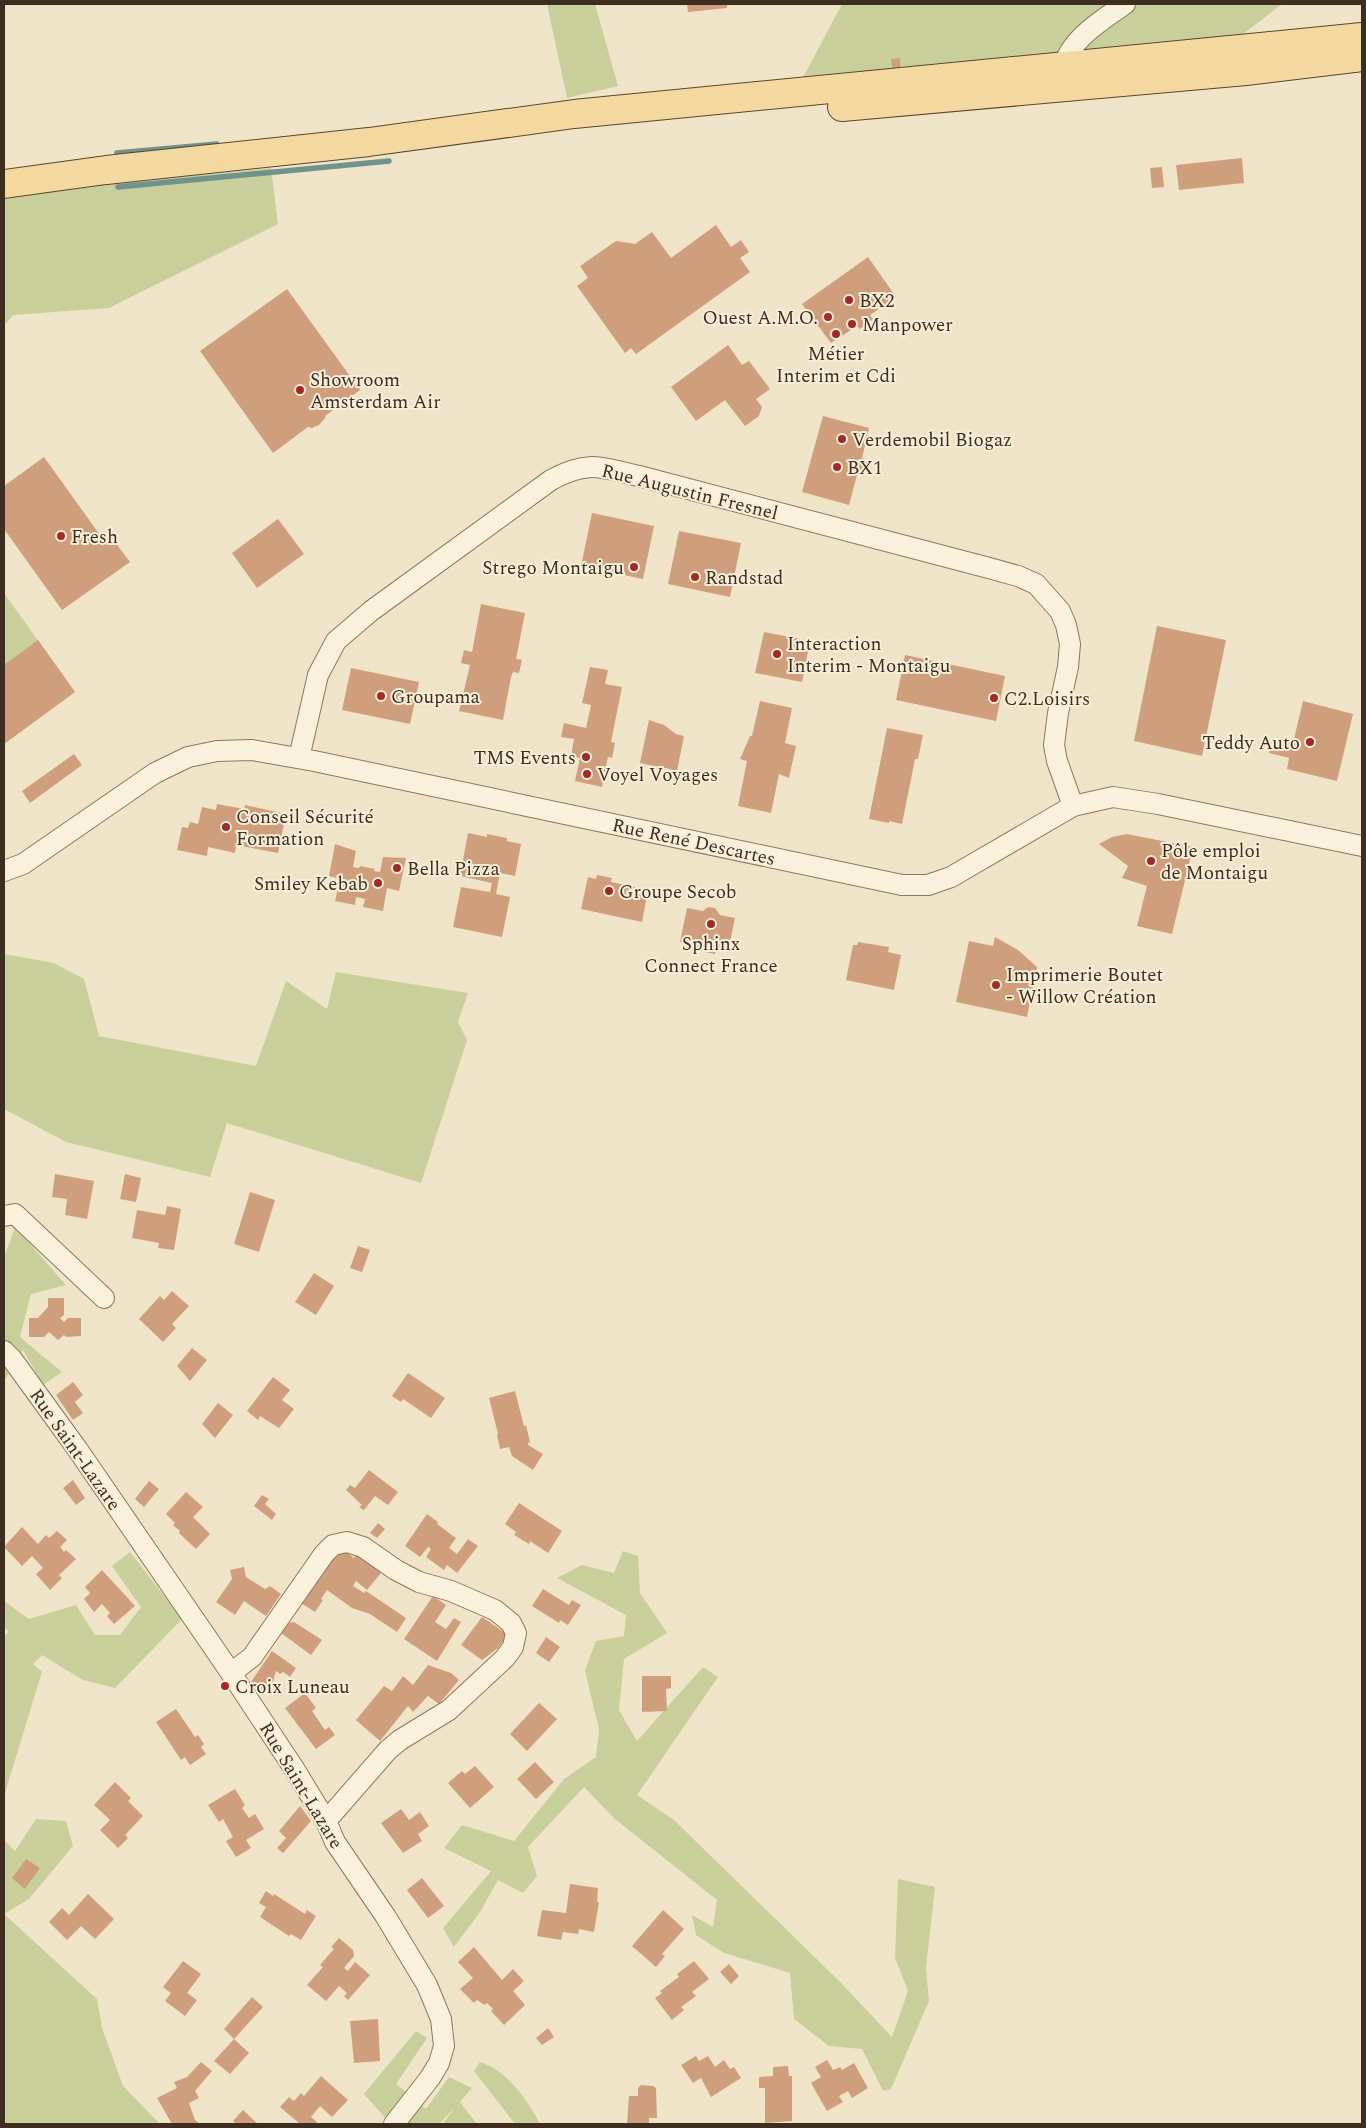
<svg xmlns="http://www.w3.org/2000/svg" width="1366" height="2128" viewBox="0 0 1366 2128" font-family="Spectral,serif">
  <rect width="100%" height="100%" fill="#f0e4c8"/>
  <g fill="#c9cf9b">
    <path d="M 547,4 L 595,4 L 618,86 L 567,98 Z"/>
    <path d="M 842,4 L 1282,4 L 1230,44 L 798,87 Z"/>
    <path d="M 271,168 L 278,224 L 109,308 L 13,315 L 4,326 L 4,194 Z"/>
    <path d="M 4,593 L 75,692 L 4,744 Z"/>
    <path d="M 4,954 L 54,963 L 84,979 L 99,1036 L 256,1066 L 286,981 L 327,1009 L 336,972 L 468,993 L 458,1022 L 467,1040 L 421,1183 L 227,1123 L 210,1177 L 66,1142 L 4,1109 Z"/>
    <path d="M 15,1227 L 66,1285 L 31,1294 L 20,1337 L 62,1372 L 43,1385 L 23,1350 L 4,1381 L 4,1258 Z"/>
    <path d="M 623,1551 L 638,1556 L 640,1593 L 667,1633 L 624,1659 L 619,1710 L 637,1741 L 703,1667 L 718,1677 L 637,1795 L 674,1820 L 839,1981 L 892,2037 L 908,1991 L 895,1958 L 898,1879 L 935,1887 L 926,1968 L 929,2001 L 891,2089 L 883,2091 L 862,2049 L 829,2046 L 794,2019 L 790,1973 L 724,1953 L 696,1935 L 692,1915 L 713,1927 L 717,1900 L 615,1819 L 584,1787 L 528,1847 L 537,1876 L 523,1893 L 498,1880 L 480,1912 L 454,1947 L 443,1928 L 491,1871 L 444,1848 L 462,1825 L 514,1841 L 564,1779 L 596,1757 L 599,1730 L 585,1670 L 596,1641 L 624,1636 L 626,1615 L 557,1578 L 582,1565 L 614,1573 Z"/>
    <path d="M 130,1552 L 182,1619 L 115,1688 L 83,1680 L 42,1655 L 33,1664 L 42,1672 L 4,1796 L 4,1636 L 9,1632 L 4,1627 L 4,1601 L 29,1619 L 76,1605 L 95,1635 L 120,1635 L 141,1607 L 112,1566 Z"/>
    <path d="M 36,1819 L 66,1821 L 73,1846 L 29,1899 L 4,1914 L 97,1999 L 102,2028 L 123,2086 L 160,2124 L 4,2124 L 4,1840 L 15,1851 Z"/>
    <path d="M 416,2031 L 427,2038 L 396,2084 L 426,2109 L 449,2077 L 472,2088 L 460,2102 L 477,2124 L 443,2124 L 454,2108 L 439,2124 L 391,2124 L 364,2094 Z"/>
    <path d="M 480,2062 C 507,2070 527,2100 540,2124 L 515,2124 L 474,2071 Z"/>
  </g>
  <g fill="none" stroke-linecap="round" stroke-linejoin="round">
    <g stroke="#6f938a" stroke-width="5.5">
      <path d="M 117,153 L 217,144"/>
      <path d="M 118,187 L 389,161"/>
    </g>
  </g>
  <g fill="#cf9f7d">
    <path d="M 687,4 L 727,4 L 727,8 L 688,12 Z"/>
    <path d="M 900,58 L 901,73 L 893,74 L 891,59 Z"/>
    <path d="M 1242,158 L 1244,183 L 1179,190 L 1176,165 Z"/>
    <path d="M 1162,167 L 1164,187 L 1152,188 L 1150,168 Z"/>
    <path d="M 716,225 L 731,247 L 741,240 L 749,252 L 740,258 L 750,272 L 636,354 L 631,348 L 625,353 L 577,286 L 588,278 L 580,266 L 616,241 L 635,244 L 652,232 L 671,258 Z"/>
    <path d="M 868,257 L 896,297 L 870,315 L 873,319 L 860,329 L 857,326 L 831,343 L 802,304 Z"/>
    <path d="M 287,289 L 360,390 L 325,416 L 326,417 L 319,425 L 312,428 L 308,427 L 273,453 L 200,351 Z"/>
    <path d="M 728,345 L 742,365 L 749,361 L 770,389 L 756,399 L 762,407 L 759,416 L 745,426 L 725,400 L 696,421 L 671,387 Z"/>
    <path d="M 823,416 L 869,428 L 862,458 L 867,460 L 862,476 L 857,475 L 849,505 L 802,492 Z"/>
    <path d="M 44,457 L 105,542 L 112,538 L 130,562 L 62,610 L 4,529 L 4,486 Z"/>
    <path d="M 592,513 L 654,526 L 643,579 L 581,566 Z"/>
    <path d="M 278,519 L 304,554 L 257,588 L 232,553 Z"/>
    <path d="M 679,531 L 741,543 L 730,597 L 668,584 Z"/>
    <path d="M 481,604 L 525,613 L 516,659 L 522,660 L 519,673 L 513,672 L 511,677 L 503,720 L 459,711 L 470,665 L 461,663 L 464,650 L 472,652 Z"/>
    <path d="M 1157,626 L 1226,640 L 1202,756 L 1134,741 Z"/>
    <path d="M 764,632 L 810,641 L 802,682 L 755,673 Z"/>
    <path d="M 38,640 L 75,692 L 4,744 L 4,665 Z"/>
    <path d="M 905,655 L 1005,676 L 996,721 L 896,700 Z"/>
    <path d="M 590,667 L 608,670 L 605,684 L 622,687 L 611,742 L 615,743 L 612,758 L 608,757 L 602,787 L 575,781 L 580,758 L 571,756 L 574,739 L 561,737 L 564,723 L 586,728 L 591,705 L 582,703 Z"/>
    <path d="M 351,668 L 419,682 L 410,724 L 342,710 Z"/>
    <path d="M 760,701 L 792,708 L 785,743 L 796,746 L 789,778 L 779,774 L 771,813 L 738,806 L 747,761 L 740,759 L 750,736 L 752,736 Z"/>
    <path d="M 1303,701 L 1353,714 L 1337,781 L 1287,769 L 1289,758 L 1269,753 L 1273,738 L 1293,743 Z"/>
    <path d="M 649,720 L 664,725 L 676,734 L 684,736 L 677,771 L 666,768 L 657,770 L 658,767 L 640,763 Z"/>
    <path d="M 887,728 L 923,735 L 918,759 L 915,759 L 902,824 L 889,821 L 889,823 L 869,819 Z"/>
    <path d="M 74,754 L 82,765 L 30,803 L 22,791 Z"/>
    <path d="M 217,804 L 244,809 L 245,805 L 286,814 L 278,853 L 236,845 L 235,853 L 208,847 L 207,856 L 177,850 L 182,827 L 188,828 L 190,822 L 198,824 L 202,807 L 216,810 Z"/>
    <path d="M 468,833 L 487,837 L 487,834 L 507,838 L 507,841 L 521,844 L 515,876 L 500,873 L 496,894 L 510,897 L 502,937 L 453,927 L 461,887 L 490,892 L 492,883 L 460,876 Z"/>
    <path d="M 1127,834 L 1193,847 L 1172,934 L 1137,926 L 1147,886 L 1122,878 L 1128,866 L 1099,844 L 1112,837 Z"/>
    <path d="M 335,844 L 356,851 L 353,867 L 359,868 L 360,866 L 375,869 L 374,871 L 380,872 L 383,857 L 406,858 L 399,891 L 387,888 L 383,911 L 363,907 L 365,899 L 356,897 L 355,905 L 335,901 L 340,879 L 329,876 Z"/>
    <path d="M 597,875 L 612,878 L 611,882 L 635,887 L 633,893 L 647,896 L 642,922 L 581,909 L 588,877 L 596,879 Z"/>
    <path d="M 708,907 L 715,908 L 720,915 L 735,918 L 728,952 L 716,949 L 715,954 L 691,949 L 692,944 L 680,942 L 687,908 L 703,911 Z"/>
    <path d="M 995,937 L 1018,950 L 1037,967 L 1027,1017 L 956,1002 L 969,941 L 993,946 Z"/>
    <path d="M 858,942 L 889,947 L 888,952 L 901,955 L 894,990 L 846,980 L 853,945 L 857,945 Z"/>
    <path d="M 55,1174 L 94,1181 L 87,1219 L 65,1215 L 67,1199 L 52,1197 Z"/>
    <path d="M 125,1174 L 141,1178 L 136,1202 L 120,1199 Z"/>
    <path d="M 250,1192 L 275,1200 L 259,1252 L 234,1244 Z"/>
    <path d="M 167,1206 L 181,1209 L 174,1250 L 158,1248 L 159,1243 L 132,1238 L 137,1210 L 165,1215 Z"/>
    <path d="M 358,1246 L 370,1250 L 362,1272 L 350,1268 Z"/>
    <path d="M 314,1273 L 334,1286 L 316,1315 L 295,1302 Z"/>
    <path d="M 172,1291 L 189,1306 L 172,1324 L 176,1328 L 163,1342 L 139,1319 L 160,1296 L 164,1300 Z"/>
    <path d="M 48,1298 L 64,1298 L 64,1315 L 60,1318 L 64,1322 L 68,1318 L 81,1318 L 81,1336 L 66,1337 L 64,1335 L 58,1340 L 49,1332 L 44,1337 L 29,1337 L 29,1318 L 38,1318 L 48,1307 Z"/>
    <path d="M 192,1348 L 207,1360 L 190,1381 L 177,1366 Z"/>
    <path d="M 408,1373 L 445,1398 L 431,1418 L 403,1399 L 401,1402 L 392,1396 Z"/>
    <path d="M 273,1377 L 290,1390 L 282,1400 L 294,1409 L 279,1428 L 260,1416 L 258,1420 L 247,1411 Z"/>
    <path d="M 73,1382 L 83,1395 L 75,1402 L 83,1413 L 73,1420 L 56,1395 Z"/>
    <path d="M 515,1391 L 524,1426 L 526,1425 L 530,1442 L 528,1443 L 528,1445 L 543,1454 L 533,1470 L 512,1456 L 509,1447 L 500,1449 L 497,1435 L 498,1434 L 489,1398 Z"/>
    <path d="M 218,1403 L 233,1415 L 215,1438 L 202,1424 Z"/>
    <path d="M 369,1470 L 398,1492 L 388,1505 L 375,1496 L 364,1510 L 359,1507 L 362,1505 L 346,1490 L 350,1485 L 355,1488 Z"/>
    <path d="M 73,1480 L 85,1498 L 76,1505 L 63,1488 Z"/>
    <path d="M 149,1481 L 159,1489 L 144,1507 L 135,1499 Z"/>
    <path d="M 186,1492 L 203,1507 L 193,1517 L 210,1534 L 196,1549 L 179,1533 L 180,1531 L 173,1525 L 175,1523 L 166,1514 Z"/>
    <path d="M 262,1495 L 269,1499 L 265,1504 L 276,1514 L 272,1520 L 254,1506 Z"/>
    <path d="M 519,1503 L 562,1531 L 548,1553 L 530,1541 L 529,1544 L 514,1535 L 516,1532 L 505,1524 Z"/>
    <path d="M 427,1514 L 438,1522 L 437,1524 L 456,1538 L 449,1548 L 457,1554 L 468,1539 L 478,1546 L 457,1573 L 447,1565 L 444,1570 L 426,1557 L 431,1549 L 428,1547 L 420,1557 L 405,1546 Z"/>
    <path d="M 378,1523 L 385,1529 L 377,1538 L 370,1533 Z"/>
    <path d="M 22,1527 L 38,1544 L 46,1535 L 49,1538 L 57,1531 L 67,1540 L 60,1547 L 64,1552 L 66,1550 L 76,1559 L 59,1575 L 62,1578 L 50,1590 L 36,1574 L 43,1568 L 32,1556 L 22,1566 L 4,1547 Z"/>
    <path d="M 342,1549 L 354,1558 L 357,1553 L 381,1573 L 367,1590 L 356,1581 L 353,1586 L 364,1593 L 366,1591 L 406,1618 L 397,1632 L 370,1614 L 352,1608 L 327,1590 L 321,1599 L 323,1600 L 315,1612 L 301,1603 L 316,1579 Z"/>
    <path d="M 244,1567 L 246,1577 L 265,1589 L 270,1586 L 281,1594 L 266,1616 L 244,1601 L 235,1615 L 216,1602 L 232,1579 L 230,1570 Z"/>
    <path d="M 102,1570 L 135,1606 L 114,1624 L 107,1616 L 110,1613 L 102,1604 L 94,1612 L 84,1599 L 90,1593 L 85,1587 Z"/>
    <path d="M 543,1589 L 569,1605 L 572,1600 L 581,1605 L 568,1625 L 560,1620 L 559,1623 L 532,1606 Z"/>
    <path d="M 433,1596 L 446,1605 L 435,1622 L 446,1629 L 454,1618 L 461,1622 L 437,1661 L 404,1639 Z"/>
    <path d="M 482,1617 L 508,1635 L 498,1648 L 482,1660 L 461,1645 Z"/>
    <path d="M 294,1622 L 322,1640 L 311,1655 L 281,1633 L 289,1623 Z"/>
    <path d="M 546,1637 L 560,1647 L 549,1662 L 536,1653 Z"/>
    <path d="M 272,1651 L 296,1668 L 290,1677 L 283,1672 L 280,1674 L 276,1671 L 272,1686 L 261,1694 L 251,1682 Z"/>
    <path d="M 428,1665 L 451,1673 L 459,1680 L 439,1704 L 428,1696 L 413,1712 L 408,1706 L 380,1741 L 356,1720 L 384,1686 L 392,1691 L 403,1676 L 413,1685 Z"/>
    <path d="M 642,1676 L 671,1676 L 671,1688 L 666,1689 L 667,1711 L 642,1712 Z"/>
    <path d="M 305,1693 L 316,1708 L 312,1711 L 325,1730 L 329,1727 L 335,1735 L 316,1749 L 285,1708 Z"/>
    <path d="M 539,1703 L 557,1719 L 527,1751 L 510,1734 Z"/>
    <path d="M 176,1709 L 195,1737 L 198,1735 L 204,1744 L 201,1747 L 206,1754 L 190,1765 L 185,1757 L 181,1760 L 156,1722 Z"/>
    <path d="M 535,1762 L 554,1782 L 536,1799 L 517,1779 Z"/>
    <path d="M 475,1766 L 494,1787 L 470,1808 L 448,1783 L 462,1771 L 465,1774 Z"/>
    <path d="M 115,1782 L 131,1798 L 128,1801 L 143,1816 L 125,1835 L 128,1838 L 118,1848 L 100,1830 L 110,1820 L 94,1805 Z"/>
    <path d="M 235,1789 L 245,1805 L 242,1808 L 249,1818 L 255,1814 L 264,1829 L 246,1840 L 251,1848 L 236,1857 L 226,1841 L 233,1837 L 223,1819 L 219,1822 L 208,1805 Z"/>
    <path d="M 300,1806 L 311,1821 L 283,1853 L 277,1848 L 286,1838 L 279,1831 Z"/>
    <path d="M 401,1809 L 409,1820 L 420,1812 L 429,1826 L 418,1834 L 422,1841 L 403,1853 L 381,1823 Z"/>
    <path d="M 26,1859 L 40,1868 L 25,1889 L 12,1878 Z"/>
    <path d="M 422,1878 L 444,1906 L 428,1918 L 407,1890 Z"/>
    <path d="M 570,1884 L 598,1888 L 597,1902 L 599,1902 L 594,1932 L 579,1929 L 578,1934 L 563,1932 L 561,1940 L 537,1936 L 542,1910 L 566,1913 Z"/>
    <path d="M 266,1891 L 273,1896 L 274,1894 L 305,1914 L 307,1910 L 316,1916 L 301,1940 L 291,1934 L 289,1936 L 260,1917 L 266,1907 L 259,1903 Z"/>
    <path d="M 88,1894 L 114,1919 L 95,1939 L 81,1926 L 67,1940 L 49,1922 L 62,1908 L 69,1915 Z"/>
    <path d="M 663,1910 L 684,1929 L 662,1954 L 665,1956 L 656,1967 L 632,1946 Z"/>
    <path d="M 339,1938 L 353,1950 L 354,1956 L 344,1968 L 348,1971 L 355,1962 L 370,1975 L 348,2000 L 344,1996 L 347,1993 L 339,1986 L 326,2001 L 307,1985 L 323,1967 L 320,1965 L 334,1949 L 331,1947 Z"/>
    <path d="M 474,1947 L 502,1980 L 513,1969 L 524,1981 L 513,1991 L 525,2005 L 504,2025 L 491,2011 L 493,2009 L 487,2003 L 485,2005 L 477,2000 L 474,2003 L 460,1989 L 473,1978 L 458,1962 Z"/>
    <path d="M 183,1961 L 201,1974 L 187,1993 L 197,2000 L 185,2016 L 165,2001 L 171,1993 L 163,1987 Z"/>
    <path d="M 694,1961 L 709,1979 L 692,1992 L 696,1996 L 681,2007 L 684,2010 L 672,2020 L 655,1998 L 662,1993 L 660,1991 L 679,1977 L 677,1974 Z"/>
    <path d="M 729,1964 L 739,1976 L 731,1984 L 720,1972 Z"/>
    <path d="M 252,1997 L 263,2007 L 234,2039 L 224,2029 Z"/>
    <path d="M 378,2019 L 380,2061 L 354,2063 L 350,2021 Z"/>
    <path d="M 548,2028 L 554,2037 L 542,2045 L 536,2038 Z"/>
    <path d="M 234,2039 L 249,2053 L 230,2074 L 214,2061 Z"/>
    <path d="M 696,2056 L 699,2061 L 708,2056 L 715,2067 L 724,2060 L 730,2069 L 734,2067 L 741,2078 L 711,2097 L 701,2078 L 693,2083 L 681,2065 Z"/>
    <path d="M 827,2060 L 833,2070 L 840,2067 L 842,2070 L 854,2063 L 868,2088 L 852,2098 L 848,2091 L 839,2096 L 843,2102 L 827,2111 L 811,2083 L 821,2077 L 815,2067 Z"/>
    <path d="M 201,2062 L 212,2071 L 195,2091 L 199,2098 L 189,2103 L 195,2120 L 200,2124 L 172,2124 L 157,2098 L 177,2088 L 174,2082 L 187,2077 Z"/>
    <path d="M 788,2066 L 789,2076 L 792,2076 L 792,2121 L 765,2123 L 765,2088 L 759,2088 L 759,2077 L 773,2076 L 773,2067 Z"/>
    <path d="M 321,2076 L 348,2100 L 332,2117 L 320,2106 L 311,2117 L 317,2122 L 316,2124 L 300,2124 L 280,2107 L 289,2097 L 294,2101 L 301,2093 L 304,2096 Z"/>
    <path d="M 641,2085 L 653,2086 L 656,2088 L 657,2118 L 649,2118 L 649,2124 L 627,2124 L 629,2096 L 638,2096 L 638,2088 Z"/>
    <path d="M 243,2110 L 258,2124 L 236,2124 L 233,2121 Z"/>
  </g>
  <g fill="none" stroke-linecap="round" stroke-linejoin="round">
    <g stroke="#8d765c" stroke-width="22">
      <g id="street">
        <path d="M 1063,75 C 1063,43 1102,20 1125,4"/>
        <path d="M 299,758 L 318,675 L 336,641 L 371,611 L 551,480 C 587,460 600,467 639,476 L 989,568 L 1018,576 L 1036,584 L 1060,611 L 1066,625 L 1070,644 L 1068,667 L 1058,713 L 1054,745 L 1057,761 L 1073,806"/>
        <path d="M 4,871 L 23,864 L 155,773 L 188,757 L 217,751 L 252,750 L 314,761 L 902,885 L 928,885 L 951,877 L 1073,806 L 1113,797 L 1158,804 L 1362,846"/>
        <path d="M 4,1216 L 15,1214 L 104,1298"/>
        <path d="M 4,1351 L 12,1359 L 78,1450 L 231,1673 L 295,1770 L 326,1821 L 335,1842 L 386,1917 L 427,1985 L 441,2019 L 444,2046 L 439,2063 L 430,2078 L 394,2124"/>
        <path d="M 231,1673 L 252,1657 L 324,1554 L 333,1545 L 347,1542 L 363,1547 L 396,1570 L 419,1582 L 451,1591 L 495,1610 L 511,1623 L 516,1633 L 513,1647 L 505,1658 L 449,1710 L 400,1740 L 388,1750 L 326,1821"/>
      </g>
    </g>
    <g stroke="#5b4430" stroke-width="30">
      <g id="primary">
        <path d="M 842,107 L 1246,71 L 1362,57"/>
        <path d="M 4,184 L 106,170 L 369,142 L 574,114 L 1362,37"/>
      </g>
    </g>
    <use href="#street" stroke="#faf1dc" stroke-width="20"/>
    <use href="#primary" stroke="#f3d9a0" stroke-width="28"/>
  </g>
  <g fill="#9e2a2b" stroke="#f7eed8" stroke-width="2">
    <circle cx="849" cy="300" r="5"/>
    <circle cx="828" cy="317" r="5"/>
    <circle cx="852" cy="324" r="5"/>
    <circle cx="836" cy="334" r="5"/>
    <circle cx="300" cy="390" r="5"/>
    <circle cx="842" cy="439" r="5"/>
    <circle cx="837" cy="467" r="5"/>
    <circle cx="61" cy="536" r="5"/>
    <circle cx="634" cy="567" r="5"/>
    <circle cx="695" cy="577" r="5"/>
    <circle cx="777" cy="654" r="5"/>
    <circle cx="381" cy="696" r="5"/>
    <circle cx="994" cy="698" r="5"/>
    <circle cx="1310" cy="742" r="5"/>
    <circle cx="586" cy="757" r="5"/>
    <circle cx="587" cy="774" r="5"/>
    <circle cx="226" cy="827" r="5"/>
    <circle cx="1151" cy="861" r="5"/>
    <circle cx="397" cy="868" r="5"/>
    <circle cx="378" cy="883" r="5"/>
    <circle cx="609" cy="891" r="5"/>
    <circle cx="711" cy="924" r="5"/>
    <circle cx="996" cy="985" r="5"/>
    <circle cx="225" cy="1686" r="5"/>
  </g>
  <g text-anchor="middle" stroke-width="4" stroke-linejoin="round" paint-order="stroke">
    <g font-size="19" fill="#3d2e20" stroke="#f7eed8" text-anchor="start">
      <text x="859" y="307">BX2</text>
      <text x="818" y="324" text-anchor="end">Ouest A.M.O.</text>
      <text x="862" y="331">Manpower</text>
      <text x="836" y="360" text-anchor="middle">Métier<tspan x="836" dy="22">Interim et Cdi</tspan></text>
      <text x="310" y="386">Showroom<tspan x="310" dy="22">Amsterdam Air</tspan></text>
      <text x="852" y="446">Verdemobil Biogaz</text>
      <text x="847" y="474">BX1</text>
      <text x="71" y="543">Fresh</text>
      <text x="624" y="574" text-anchor="end">Strego Montaigu</text>
      <text x="705" y="584">Randstad</text>
      <text x="787" y="650">Interaction<tspan x="787" dy="22">Interim - Montaigu</tspan></text>
      <text x="391" y="703">Groupama</text>
      <text x="1004" y="705">C2.Loisirs</text>
      <text x="1300" y="749" text-anchor="end">Teddy Auto</text>
      <text x="576" y="764" text-anchor="end">TMS Events</text>
      <text x="597" y="781">Voyel Voyages</text>
      <text x="236" y="823">Conseil Sécurité<tspan x="236" dy="22">Formation</tspan></text>
      <text x="1161" y="857">Pôle emploi<tspan x="1161" dy="22">de Montaigu</tspan></text>
      <text x="407" y="875">Bella Pizza</text>
      <text x="368" y="890" text-anchor="end">Smiley Kebab</text>
      <text x="619" y="898">Groupe Secob</text>
      <text x="711" y="950" text-anchor="middle">Sphinx<tspan x="711" dy="22">Connect France</tspan></text>
      <text x="1006" y="981">Imprimerie Boutet<tspan x="1006" dy="22">- Willow Création</tspan></text>
      <text x="235" y="1693">Croix Luneau</text>
    </g>
    <g font-size="19" fill="#3d2e20" stroke="#f7eed8">
      <text transform="translate(690 491) rotate(14)" y="7">Rue Augustin Fresnel</text>
      <text transform="translate(694 841) rotate(12)" y="7">Rue René Descartes</text>
      <text transform="translate(76 1449) rotate(55)" y="7">Rue Saint-Lazare</text>
      <text transform="translate(302 1785) rotate(59)" y="7">Rue Saint-Lazare</text>
    </g>
  </g>
  <rect width="1366" height="2128" fill="none" stroke="#3d2e20" stroke-width="10"/>
</svg>
